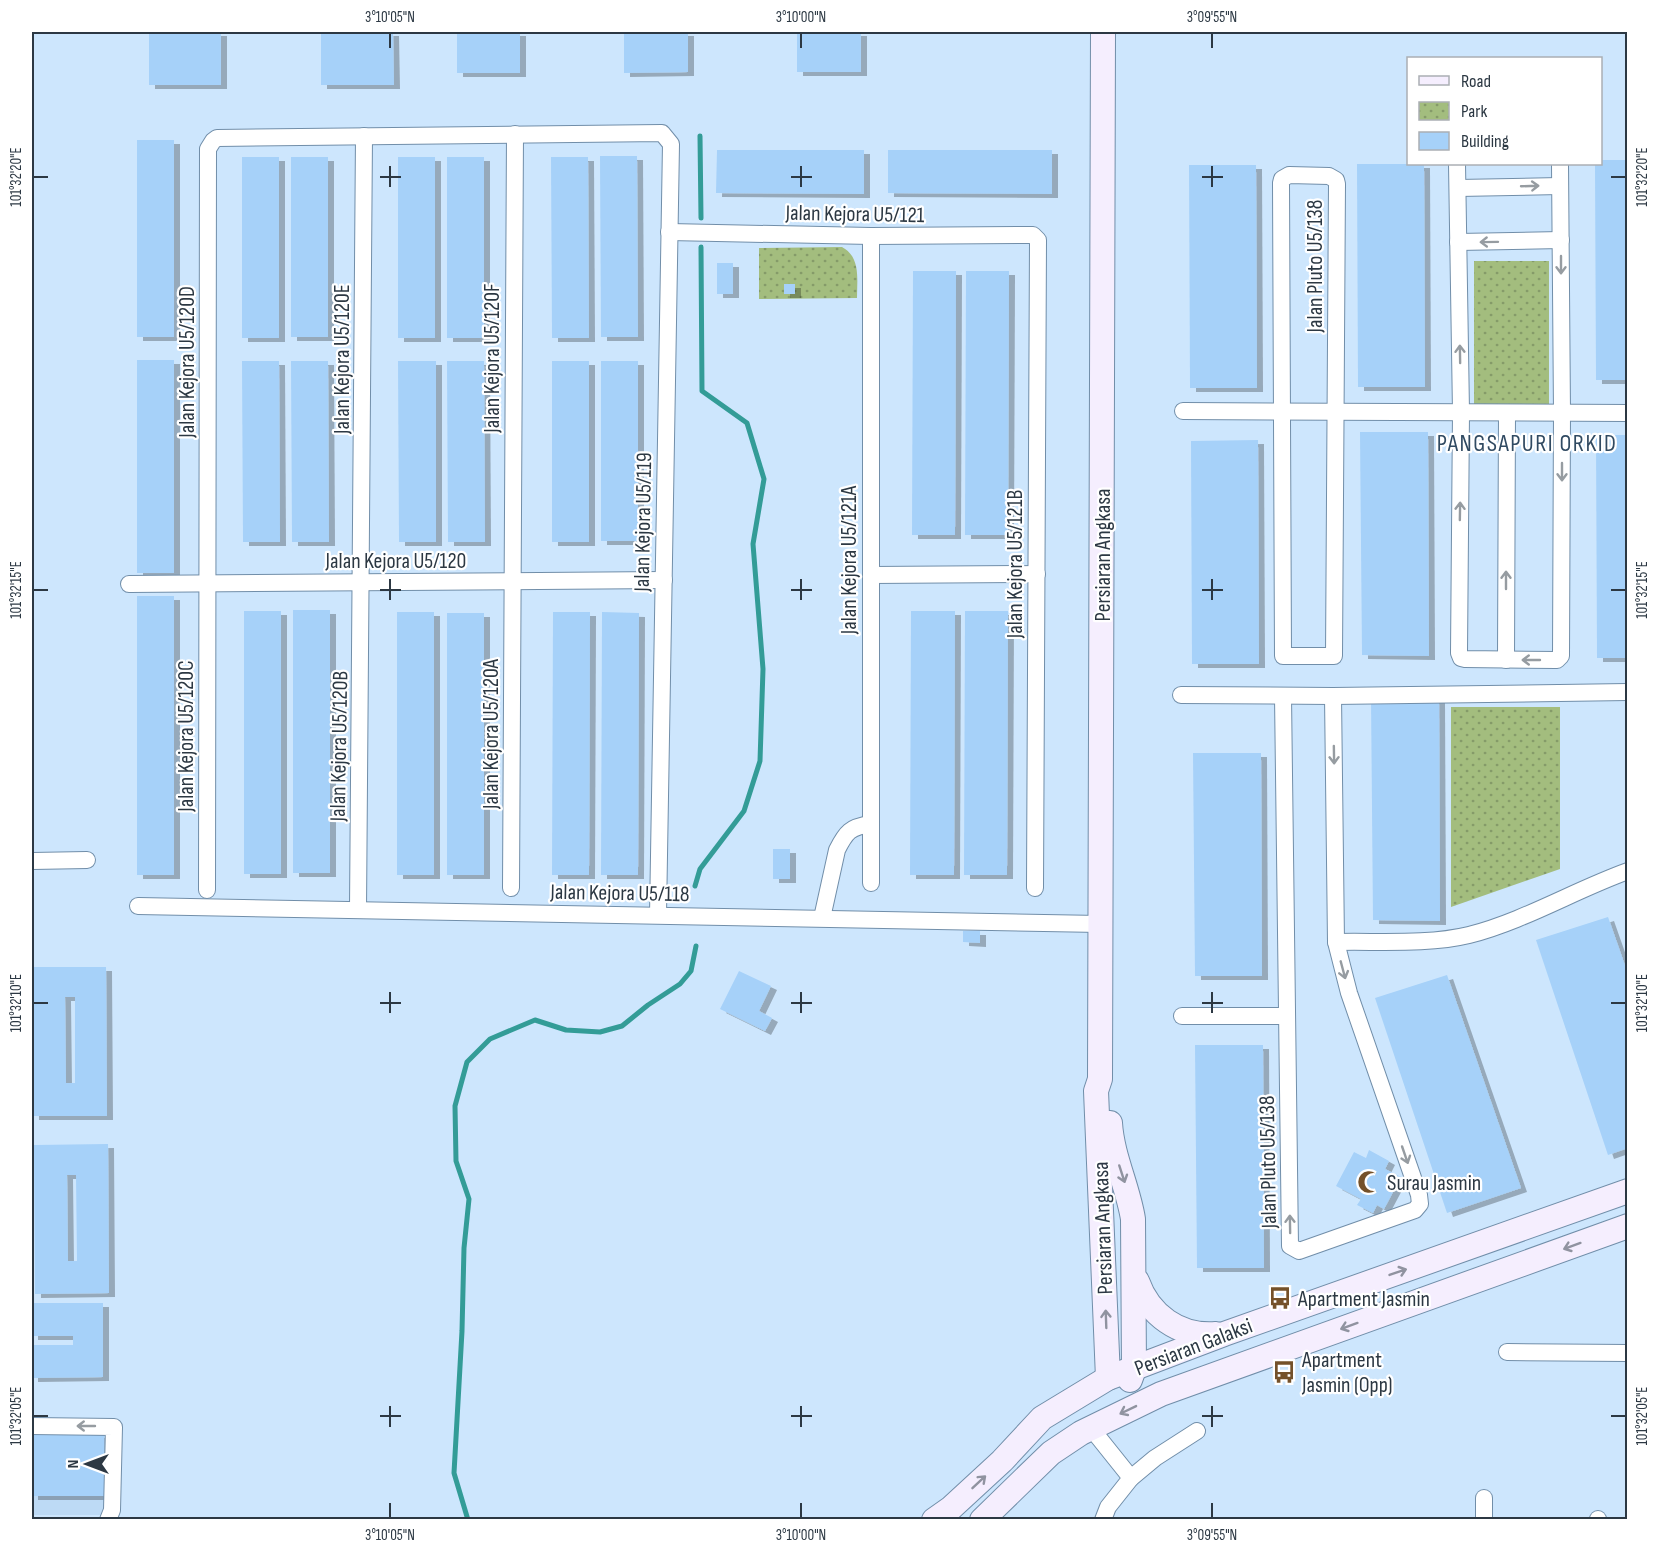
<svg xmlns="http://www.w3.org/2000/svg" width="1659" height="1551" viewBox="0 0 1659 1551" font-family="'Sofia Sans Condensed',sans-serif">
  <defs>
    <pattern id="park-dots" width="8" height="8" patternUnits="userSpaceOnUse" patternTransform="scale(1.5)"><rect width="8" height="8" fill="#a3bd7e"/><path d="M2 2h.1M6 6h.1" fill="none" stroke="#859b69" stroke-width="1.8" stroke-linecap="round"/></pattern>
    <filter id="shadow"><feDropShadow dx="6" dy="4" stdDeviation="0" flood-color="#0004"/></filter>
  </defs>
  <rect width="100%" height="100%" fill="#cde6fd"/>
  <path fill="#bddaf5" d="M 32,1432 L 107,1432 L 106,1509 L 103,1515 L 32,1515 Z"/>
  <g fill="url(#park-dots)">
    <path d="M 842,247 C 861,257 857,280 857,298 L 759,299 L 759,248 Z"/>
    <rect x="1474" y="261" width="75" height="146"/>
    <path d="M 1451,707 L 1560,707 L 1560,869 L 1451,907 Z"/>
  </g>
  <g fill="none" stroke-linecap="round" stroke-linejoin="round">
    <g stroke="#339c97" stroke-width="5">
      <path d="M 700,136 L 701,218"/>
      <path d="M 695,886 L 700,869 L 744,811 L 760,761 L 763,669 L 753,544 L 764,479 L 747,423 L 702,391 L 701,247"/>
      <path d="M 468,1520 L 454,1473 L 462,1331 L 464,1248 L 469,1199 L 456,1161 L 455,1106 L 467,1062 L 490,1039 L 535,1020 L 566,1030 L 600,1032 L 622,1026 L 648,1005 L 680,984 L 691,971 L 696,946"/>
    </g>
  </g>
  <g fill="#a6d1f9" fill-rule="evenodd" filter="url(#shadow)">
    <rect x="149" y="32" width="72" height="53"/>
    <path d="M 321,32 L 393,32 L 394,85 L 321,85 Z"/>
    <rect x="457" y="32" width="63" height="41"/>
    <path d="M 624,32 L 688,32 L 688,72 L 624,73 Z"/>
    <rect x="797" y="32" width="64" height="40"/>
    <rect x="137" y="140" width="37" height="197"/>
    <path d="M 717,150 L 864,150 L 864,194 L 716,193 Z"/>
    <path d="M 888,150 L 1052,150 L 1052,194 L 888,193 Z"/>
    <path d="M 600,156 L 637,156 L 638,337 L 601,337 Z"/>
    <rect x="242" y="157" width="37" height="181"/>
    <rect x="291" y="157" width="37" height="180"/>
    <rect x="398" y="157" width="37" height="181"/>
    <rect x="447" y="157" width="37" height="181"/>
    <path d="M 551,157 L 588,157 L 589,338 L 552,338 Z"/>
    <path d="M 1600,160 L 1628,160 L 1628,380 L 1596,380 L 1595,164 L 1600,164 Z"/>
    <path d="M 1357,164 L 1424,164 L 1425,387 L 1358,387 Z"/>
    <path d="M 1189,165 L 1256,165 L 1257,388 L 1190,388 Z"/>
    <rect x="717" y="263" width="16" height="31"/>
    <path d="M 913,271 L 956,271 L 955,535 L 912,535 Z"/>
    <path d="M 966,271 L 1009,271 L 1008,535 L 965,535 Z"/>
    <rect x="784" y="284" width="11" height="10"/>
    <rect x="137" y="360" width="37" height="213"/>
    <path d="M 242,361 L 279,361 L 280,542 L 243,542 Z"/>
    <path d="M 291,361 L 328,361 L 329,542 L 292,542 Z"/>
    <path d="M 398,361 L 436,361 L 436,542 L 399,542 Z"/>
    <path d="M 447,361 L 484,361 L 485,542 L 448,542 Z"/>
    <rect x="552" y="361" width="37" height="181"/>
    <rect x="601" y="361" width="37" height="180"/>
    <path d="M 1360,432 L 1428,432 L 1429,656 L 1362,655 Z"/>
    <path d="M 1596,435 L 1628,435 L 1628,658 L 1597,658 Z"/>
    <path d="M 1258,440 L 1259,664 L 1192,664 L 1191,441 Z"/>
    <rect x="137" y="596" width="37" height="279"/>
    <rect x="293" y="610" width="37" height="263"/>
    <rect x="244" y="611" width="37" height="263"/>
    <path d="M 911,611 L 955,611 L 954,875 L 910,875 Z"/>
    <path d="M 965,611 L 1008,611 L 1007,875 L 964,875 Z"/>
    <rect x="397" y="612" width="37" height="263"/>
    <path d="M 553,612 L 590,612 L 589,875 L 552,875 Z"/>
    <path d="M 602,612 L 639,613 L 638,875 L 601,875 Z"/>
    <rect x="447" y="613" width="37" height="262"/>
    <path d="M 1371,697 L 1439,697 L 1440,921 L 1373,920 Z"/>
    <path d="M 1193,753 L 1261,753 L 1262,976 L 1195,976 Z"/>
    <rect x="773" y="849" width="17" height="30"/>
    <path d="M 1608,917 L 1628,974 L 1628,1148 L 1608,1155 L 1536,940 Z"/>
    <path d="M 963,931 L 980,931 L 980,943 L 963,942 Z"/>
    <path d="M 32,967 L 106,967 L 107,1116 L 33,1116 ZM 65,997 L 75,997 L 75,1083 L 66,1083 Z"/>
    <path d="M 739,971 L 771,986 L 759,1011 L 772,1018 L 765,1031 L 720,1009 Z"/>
    <path d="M 1447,975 L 1521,1188 L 1447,1213 L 1375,998 Z"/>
    <path d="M 1195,1045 L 1263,1045 L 1264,1268 L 1197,1268 Z"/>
    <path d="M 108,1144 L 109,1293 L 35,1294 L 34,1145 ZM 67,1175 L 76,1175 L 77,1261 L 68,1261 Z"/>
    <path d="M 1369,1150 L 1389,1161 L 1385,1169 L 1401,1177 L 1384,1209 L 1377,1205 L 1373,1213 L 1357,1205 L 1361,1199 L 1336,1186 L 1354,1152 L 1366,1158 Z"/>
    <path d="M 32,1303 L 103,1303 L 103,1377 L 32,1378 L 32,1345 L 73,1345 L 73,1336 L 32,1336 Z"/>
    <path d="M 104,1434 L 105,1496 L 32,1496 L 32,1435 Z"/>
  </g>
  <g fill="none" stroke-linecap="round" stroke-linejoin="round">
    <g stroke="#718ea9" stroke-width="18">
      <g id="street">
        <path d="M 1457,164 L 1461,412 L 1459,653 L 1461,658 L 1465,659 L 1557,660 L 1561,656 L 1562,413 L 1560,165"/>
        <path d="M 1289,175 L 1329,176 L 1336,180 L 1337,184 L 1334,656 L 1283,656 L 1281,183 L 1282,179 Z"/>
        <path d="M 1458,188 L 1560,186"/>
        <path d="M 669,232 L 871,236 L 1033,235 L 1038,240 L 1035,888"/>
        <path d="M 1458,242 L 1561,240"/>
        <path d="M 1183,411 L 1628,413"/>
        <path d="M 871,575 L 1037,574"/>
        <path d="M 129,584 L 664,580"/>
        <path d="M 1506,660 L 1507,413"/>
        <path d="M 1181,695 L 1333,696 L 1628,692"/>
        <path d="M 1283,696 L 1290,1246 L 1299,1251 L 1415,1210 L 1420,1204 L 1419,1195 L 1349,993 L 1336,942 L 1333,696"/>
        <path d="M 32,861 L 87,860"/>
        <path d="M 871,883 L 871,236"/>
        <path d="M 511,888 L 515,134"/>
        <path d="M 207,890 L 208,149 L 213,141 L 217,138 L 662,133 L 671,144 L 658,915"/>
        <path d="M 138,906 L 1100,924"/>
        <path d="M 358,910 L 364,136"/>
        <path d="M 822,918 L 837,850 C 846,832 850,827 871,824"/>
        <path d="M 1336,942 C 1378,941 1428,945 1469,935 C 1524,921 1575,890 1628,871"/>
        <path d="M 1182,1016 L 1287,1016"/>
        <path d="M 1507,1352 L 1628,1353"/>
        <path d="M 32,1426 L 114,1427 L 112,1510 L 108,1520"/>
        <path d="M 1091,1428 L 1131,1478 L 1108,1507 L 1103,1520"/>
        <path d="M 1131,1478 L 1155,1458 L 1197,1431"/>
        <path d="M 1484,1520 L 1484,1498"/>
        <path d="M 1598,1520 L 1598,1519"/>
      </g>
    </g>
    <g stroke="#718ea9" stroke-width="26">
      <g id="secondary">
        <path d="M 1103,32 L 1100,1079 L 1096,1091 L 1108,1378"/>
        <path d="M 1110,1123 C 1112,1156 1128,1187 1133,1219 L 1134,1369 L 1130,1380"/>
        <path d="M 1137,1281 C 1149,1315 1179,1337 1216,1334"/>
        <path d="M 934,1520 L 951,1508 L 1002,1461 L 1042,1418 L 1108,1378 L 1224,1334 L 1628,1191"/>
        <path d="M 982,1520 L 1051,1453 L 1081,1433 L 1161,1394 L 1628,1226"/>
      </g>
    </g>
    <use href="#street" stroke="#fff" stroke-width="16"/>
    <use href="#secondary" stroke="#f5eefe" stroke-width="24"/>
  </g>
  <defs><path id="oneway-shaft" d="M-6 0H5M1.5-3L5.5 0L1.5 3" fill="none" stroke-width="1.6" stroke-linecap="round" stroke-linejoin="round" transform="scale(1.5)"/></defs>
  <g stroke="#969ca1">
    <use href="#oneway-shaft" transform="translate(1530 186) rotate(-2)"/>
    <use href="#oneway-shaft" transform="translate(1489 242) rotate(179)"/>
    <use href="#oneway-shaft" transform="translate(1561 265) rotate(90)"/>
    <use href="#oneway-shaft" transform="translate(1460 354) rotate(-91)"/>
    <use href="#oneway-shaft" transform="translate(1562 472) rotate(90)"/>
    <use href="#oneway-shaft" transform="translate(1460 511) rotate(-89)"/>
    <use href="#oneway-shaft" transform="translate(1506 580) rotate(-90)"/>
    <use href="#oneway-shaft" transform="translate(1531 660) rotate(180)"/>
    <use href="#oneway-shaft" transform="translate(1334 755) rotate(89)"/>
    <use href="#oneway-shaft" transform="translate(1343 970) rotate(75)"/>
    <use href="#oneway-shaft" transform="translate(1405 1155) rotate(71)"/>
    <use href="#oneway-shaft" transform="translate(1290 1224) rotate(-91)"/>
    <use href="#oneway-shaft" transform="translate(86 1426) rotate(-180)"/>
  </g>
  <g stroke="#9093a0">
    <use href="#oneway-shaft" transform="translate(1122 1174) rotate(72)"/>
    <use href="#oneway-shaft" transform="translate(1572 1246) rotate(160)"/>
    <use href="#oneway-shaft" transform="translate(1398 1272) rotate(-19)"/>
    <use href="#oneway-shaft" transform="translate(1106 1319) rotate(-92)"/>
    <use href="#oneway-shaft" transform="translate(1349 1326) rotate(160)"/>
    <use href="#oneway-shaft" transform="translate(1128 1410) rotate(154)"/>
    <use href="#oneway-shaft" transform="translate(979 1482) rotate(-43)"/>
  </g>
  <path fill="none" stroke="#2c3843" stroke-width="2" d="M 390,33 L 390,48M 801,33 L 801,48M 1212,33 L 1212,48M 390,166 L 390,187M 801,166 L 801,187M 1212,166 L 1212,187M 33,177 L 48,177M 380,177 L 401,177M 791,177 L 812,177M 1202,177 L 1223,177M 1611,177 L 1626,177M 390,579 L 390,600M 801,579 L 801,600M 1212,579 L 1212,600M 33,590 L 48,590M 380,590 L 401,590M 791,590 L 812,590M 1202,590 L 1223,590M 1611,590 L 1626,590M 390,992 L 390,1013M 801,992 L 801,1013M 1212,992 L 1212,1013M 33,1003 L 48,1003M 380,1003 L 401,1003M 791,1003 L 812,1003M 1202,1003 L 1223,1003M 1611,1003 L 1626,1003M 390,1406 L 390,1427M 801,1406 L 801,1427M 1212,1406 L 1212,1427M 33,1416 L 48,1416M 380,1416 L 401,1416M 791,1416 L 812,1416M 1202,1416 L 1223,1416M 1611,1416 L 1626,1416M 390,1503 L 390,1518M 801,1503 L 801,1518M 1212,1503 L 1212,1518"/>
  <defs>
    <g id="mosque-bare" transform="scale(1.8)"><path d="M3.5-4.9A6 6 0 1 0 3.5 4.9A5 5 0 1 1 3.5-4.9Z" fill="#74512a" stroke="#fff" stroke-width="2.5" paint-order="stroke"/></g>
    <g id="bus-bare" transform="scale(1.8)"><path d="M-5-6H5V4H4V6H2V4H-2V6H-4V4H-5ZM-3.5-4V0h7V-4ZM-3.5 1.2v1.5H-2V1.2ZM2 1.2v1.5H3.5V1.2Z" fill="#74512a" stroke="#fff" stroke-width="2.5" paint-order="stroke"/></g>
  </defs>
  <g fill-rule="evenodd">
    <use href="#mosque-bare" x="1369" y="1182"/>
    <use href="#bus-bare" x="1280" y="1298"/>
    <use href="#bus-bare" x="1284" y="1372"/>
  </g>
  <g text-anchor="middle" stroke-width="4.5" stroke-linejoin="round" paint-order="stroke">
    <g font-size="22" fill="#2c3843" stroke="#fff">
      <text transform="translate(855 213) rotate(1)" y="8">Jalan Kejora U5/121</text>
      <text transform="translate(1314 266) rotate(-90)" y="8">Jalan Pluto U5/138</text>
      <text transform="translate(491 358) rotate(-90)" y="8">Jalan Kejora U5/120F</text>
      <text transform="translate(341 359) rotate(-90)" y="8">Jalan Kejora U5/120E</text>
      <text transform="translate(186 362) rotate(-90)" y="8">Jalan Kejora U5/120D</text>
      <text transform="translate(642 522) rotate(-89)" y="8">Jalan Kejora U5/119</text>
      <text transform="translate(1102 555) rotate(-90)" y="8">Persiaran Angkasa</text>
      <text x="396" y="568">Jalan Kejora U5/120</text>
      <text transform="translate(848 560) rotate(-90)" y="8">Jalan Kejora U5/121A</text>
      <text transform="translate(1014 564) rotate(-90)" y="8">Jalan Kejora U5/121B</text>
      <text transform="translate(490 734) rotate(-90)" y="8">Jalan Kejora U5/120A</text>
      <text transform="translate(185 736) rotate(-90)" y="8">Jalan Kejora U5/120C</text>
      <text transform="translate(338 746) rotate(-89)" y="8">Jalan Kejora U5/120B</text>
      <text transform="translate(620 892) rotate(1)" y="8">Jalan Kejora U5/118</text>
      <text transform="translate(1267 1162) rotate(-91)" y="8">Jalan Pluto U5/138</text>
      <text transform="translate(1102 1228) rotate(-92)" y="8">Persiaran Angkasa</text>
      <text transform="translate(1193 1346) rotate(-21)" y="8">Persiaran Galaksi</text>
    </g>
    <g font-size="22" fill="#2c3843" stroke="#fff" text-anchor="start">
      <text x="1387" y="1190">Surau Jasmin</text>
      <text x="1298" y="1306">Apartment Jasmin</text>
      <text x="1302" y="1367">Apartment<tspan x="1302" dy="25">Jasmin (Opp)</tspan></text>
    </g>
    <g font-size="24" letter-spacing="1.5" fill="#304a62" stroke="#fff">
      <text x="1527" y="451">PANGSAPURI ORKID</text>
    </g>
  </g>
  <rect width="1659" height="1551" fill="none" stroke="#ffffff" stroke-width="66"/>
  <rect x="1407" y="57" width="195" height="108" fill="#ffffff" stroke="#abafb4" stroke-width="1.5"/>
  <rect x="1419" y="76" width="30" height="9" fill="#f5eefe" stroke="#abafb4" stroke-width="1.5"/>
  <text x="1461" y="87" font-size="18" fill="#2c3843">Road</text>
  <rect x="1419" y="102" width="30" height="18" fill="url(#park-dots)" stroke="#abafb4" stroke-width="1.5"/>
  <text x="1461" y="117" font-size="18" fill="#2c3843">Park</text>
  <rect x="1419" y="132" width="30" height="18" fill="#a6d1f9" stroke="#abafb4" stroke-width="1.5"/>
  <text x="1461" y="147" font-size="18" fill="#2c3843">Building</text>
  <g transform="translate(87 1464) rotate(270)" stroke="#ffffff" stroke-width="4.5" paint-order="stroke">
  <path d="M0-4.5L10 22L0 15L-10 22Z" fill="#2c3843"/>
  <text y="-9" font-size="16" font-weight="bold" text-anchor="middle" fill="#2c3843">N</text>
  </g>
  <rect x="33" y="33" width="1593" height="1485" fill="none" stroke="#2c3843" stroke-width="2"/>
  <g font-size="15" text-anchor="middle" fill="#2c3843">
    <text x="390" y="22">3°10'05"N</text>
    <text x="801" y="22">3°10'00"N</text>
    <text x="1212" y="22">3°09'55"N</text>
    <text transform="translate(1642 177) rotate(-90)" y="5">101°32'20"E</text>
    <text transform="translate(16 177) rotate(-90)" y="5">101°32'20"E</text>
    <text transform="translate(1642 590) rotate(-90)" y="5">101°32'15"E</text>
    <text transform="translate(16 590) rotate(-90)" y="5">101°32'15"E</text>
    <text transform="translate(1642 1003) rotate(-90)" y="5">101°32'10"E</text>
    <text transform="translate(16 1003) rotate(-90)" y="5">101°32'10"E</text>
    <text transform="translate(1642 1416) rotate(-90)" y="5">101°32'05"E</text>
    <text transform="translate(16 1416) rotate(-90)" y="5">101°32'05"E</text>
    <text x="390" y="1540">3°10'05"N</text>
    <text x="801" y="1540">3°10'00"N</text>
    <text x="1212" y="1540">3°09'55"N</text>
  </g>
</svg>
